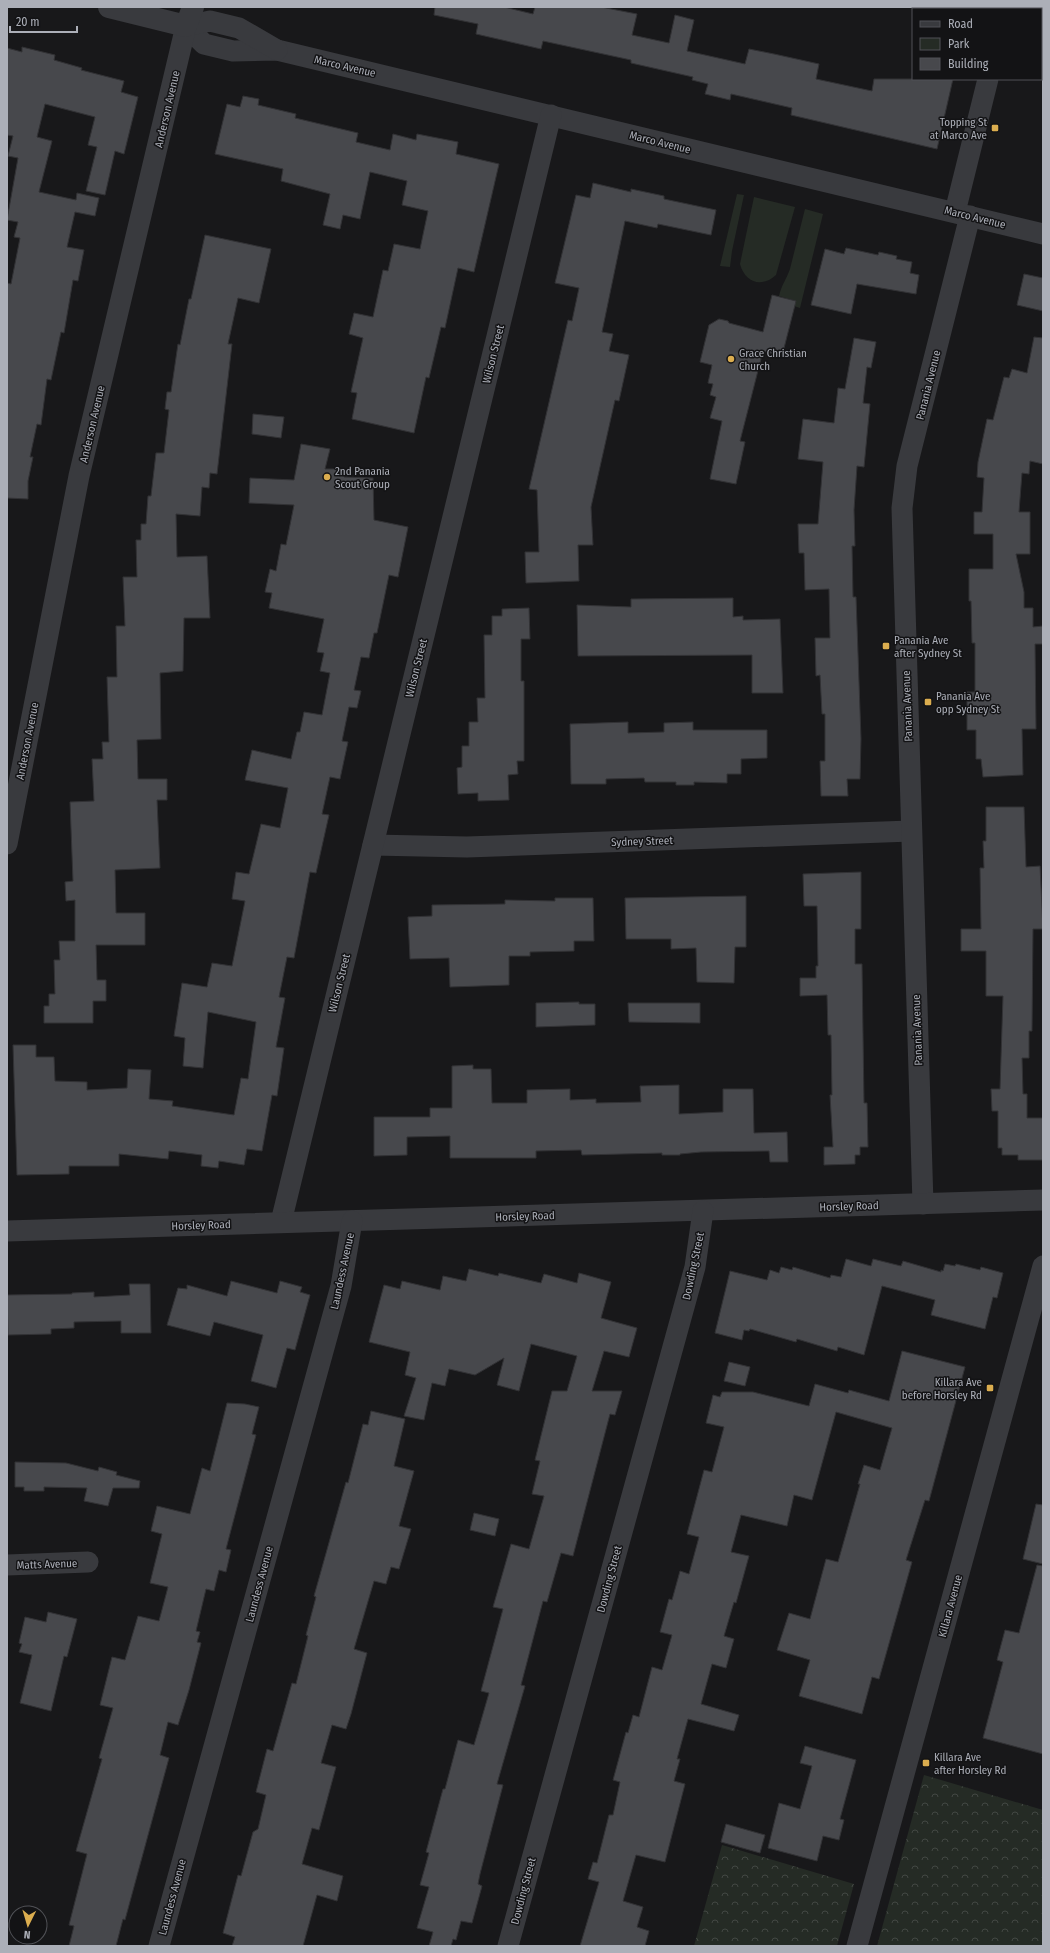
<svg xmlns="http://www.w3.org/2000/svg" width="1050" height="1953" viewBox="0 0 1050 1953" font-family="'Fira Sans Condensed',sans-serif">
  <defs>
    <pattern id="forest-crowns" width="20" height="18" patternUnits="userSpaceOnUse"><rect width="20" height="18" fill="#252b25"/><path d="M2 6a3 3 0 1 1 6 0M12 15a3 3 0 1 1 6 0" fill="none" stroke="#424743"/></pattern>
  </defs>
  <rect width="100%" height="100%" fill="#18181a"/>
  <g fill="#252b25">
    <path d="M 737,194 L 744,195 L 732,251 L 730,267 L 720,266 Z"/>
    <path d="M 754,197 L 795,207 L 776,275 C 762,288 745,283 740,264 Z"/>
    <path d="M 805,209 L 823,214 L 800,308 L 794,306 L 796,301 L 779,296 C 782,284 786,280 790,269 Z"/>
  </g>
  <g fill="url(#forest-crowns)">
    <path d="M 924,1775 L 1043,1810 L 1043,1946 L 877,1946 Z"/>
    <path d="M 722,1845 L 854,1884 L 837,1946 L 694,1946 Z"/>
  </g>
  <g fill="#47484c" stroke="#323235">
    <path d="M 435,7 L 504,7 L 533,14 L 535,7 L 601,7 L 637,14 L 632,35 L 669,43 L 675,15 L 694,20 L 687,51 L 745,64 L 749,49 L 774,54 L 819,64 L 816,79 L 872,91 L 874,79 L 953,79 L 937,149 L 791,115 L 792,108 L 731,94 L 730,100 L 705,94 L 708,84 L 692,80 L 693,77 L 631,63 L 631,60 L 543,41 L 541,49 L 476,34 L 478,24 L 434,15 Z"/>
    <path d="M 22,47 L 55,55 L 54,60 L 82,68 L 81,70 L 124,81 L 121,92 L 138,97 L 124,154 L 115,151 L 105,195 L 86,191 L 97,147 L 88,145 L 95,117 L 45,104 L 37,137 L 52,141 L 39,192 L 76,200 L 77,193 L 99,198 L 95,216 L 75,212 L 67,247 L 84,250 L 78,281 L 73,280 L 64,333 L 61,332 L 51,380 L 47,379 L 41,425 L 37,424 L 30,457 L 33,457 L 28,481 L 28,499 L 7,498 L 7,283 L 11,284 L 20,238 L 14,237 L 18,222 L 7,220 L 18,158 L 8,156 L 13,136 L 7,135 L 7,48 L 22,52 Z"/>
    <path d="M 243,96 L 259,99 L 258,105 L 296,114 L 295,118 L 358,133 L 356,142 L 390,150 L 393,134 L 416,140 L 417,134 L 458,142 L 456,154 L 499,164 L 474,272 L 458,268 L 445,328 L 441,327 L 429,378 L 426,377 L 414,433 L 352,419 L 357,393 L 351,392 L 363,338 L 349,334 L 354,313 L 373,317 L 383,270 L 388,271 L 394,244 L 420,249 L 428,211 L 402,205 L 407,181 L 370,172 L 360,219 L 343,215 L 340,229 L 323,225 L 330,194 L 281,181 L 283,169 L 215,154 L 227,104 L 240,107 Z"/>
    <path d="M 593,183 L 631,192 L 631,189 L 664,196 L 664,199 L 716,210 L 711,235 L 658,224 L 657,228 L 625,221 L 602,332 L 613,334 L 609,351 L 629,355 L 619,401 L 615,400 L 591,507 L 593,545 L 578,545 L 579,581 L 526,583 L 525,552 L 539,552 L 537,490 L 529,489 L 568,320 L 572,321 L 579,288 L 555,283 L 576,195 L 590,198 Z"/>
    <path d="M 205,235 L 271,249 L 259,303 L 238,298 L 228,344 L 232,344 L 217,474 L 210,473 L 209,488 L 202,487 L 200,516 L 176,514 L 177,557 L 207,556 L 210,618 L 184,618 L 183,671 L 160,673 L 161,739 L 137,740 L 138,779 L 167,779 L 167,800 L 157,800 L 160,868 L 115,870 L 116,913 L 145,913 L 145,945 L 96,945 L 97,980 L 106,980 L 106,1001 L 93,1001 L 93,1023 L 44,1023 L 44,1006 L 49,1006 L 49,994 L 55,994 L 54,960 L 60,960 L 59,941 L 75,941 L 75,900 L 66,901 L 65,882 L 73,881 L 70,802 L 94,801 L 92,759 L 103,759 L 102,742 L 109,742 L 107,677 L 117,677 L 116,626 L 125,626 L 123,577 L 137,577 L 136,540 L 141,540 L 141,524 L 146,524 L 148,496 L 151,496 L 156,453 L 164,453 L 169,410 L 165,409 L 167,392 L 171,392 L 178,344 L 180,345 L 189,299 L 191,299 Z"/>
    <path d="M 846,248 L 878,255 L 879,252 L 897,256 L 896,259 L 912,262 L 910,273 L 919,275 L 916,294 L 857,284 L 851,314 L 811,305 L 825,249 L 844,254 Z"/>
    <path d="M 1024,274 L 1043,278 L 1043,311 L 1017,305 Z"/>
    <path d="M 772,295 L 796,301 L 782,356 L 763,351 L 740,441 L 745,442 L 736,484 L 710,479 L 722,421 L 710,418 L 716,397 L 710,395 L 713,384 L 708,383 L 712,365 L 700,362 L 709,325 L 719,319 L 728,321 L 729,323 L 763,332 Z"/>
    <path d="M 1034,337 L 1043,338 L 1043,464 L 1030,461 L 1029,474 L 1022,473 L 1019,512 L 1030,512 L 1030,554 L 1016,554 L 1024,592 L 1024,608 L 1033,608 L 1033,627 L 1043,626 L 1043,644 L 1035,644 L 1036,729 L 1022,729 L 1023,775 L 983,777 L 981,759 L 976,759 L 976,730 L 967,730 L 967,692 L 975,692 L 975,643 L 972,643 L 971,601 L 969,601 L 969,569 L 993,569 L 993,534 L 974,534 L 974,512 L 982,512 L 984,478 L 977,477 L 978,462 L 987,419 L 993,420 L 1004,377 L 1009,378 L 1012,369 L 1027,373 Z"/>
    <path d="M 854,338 L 876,342 L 871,368 L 867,367 L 863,403 L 870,404 L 864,467 L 857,466 L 854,510 L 855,546 L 852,546 L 853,597 L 856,597 L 861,739 L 860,779 L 847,779 L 848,796 L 821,796 L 820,761 L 825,761 L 825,714 L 822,714 L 820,675 L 816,676 L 815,638 L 830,638 L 829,589 L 805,590 L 804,553 L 799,553 L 798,524 L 818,524 L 823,462 L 798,459 L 803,419 L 834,423 L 838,388 L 845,389 Z"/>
    <path d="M 253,414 L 284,417 L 281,438 L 252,434 Z"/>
    <path d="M 301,444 L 330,449 L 325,469 L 344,469 L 344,477 L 373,478 L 374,520 L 408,527 L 398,577 L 389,575 L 377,633 L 374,633 L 369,658 L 361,657 L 354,690 L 361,691 L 357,708 L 349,707 L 342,741 L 348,742 L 340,779 L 330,777 L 322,814 L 329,815 L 316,873 L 310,872 L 294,958 L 287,957 L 279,997 L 285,998 L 276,1047 L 284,1048 L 277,1096 L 272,1095 L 262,1151 L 247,1149 L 244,1165 L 219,1161 L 218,1168 L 201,1166 L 202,1155 L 169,1151 L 168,1159 L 119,1154 L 119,1166 L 69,1166 L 69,1174 L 17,1175 L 13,1045 L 36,1045 L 36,1057 L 54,1057 L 55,1081 L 87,1082 L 87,1090 L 127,1088 L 128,1069 L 151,1070 L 149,1099 L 173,1101 L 172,1106 L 234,1115 L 241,1078 L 248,1079 L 256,1022 L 208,1012 L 203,1068 L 183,1066 L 185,1038 L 174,1036 L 182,983 L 207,987 L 212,963 L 232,966 L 245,901 L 232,899 L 236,872 L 249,874 L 261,824 L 280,828 L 288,788 L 245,780 L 252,750 L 291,759 L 297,732 L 300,732 L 304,712 L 322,715 L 330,673 L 320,671 L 324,653 L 317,652 L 324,619 L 269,608 L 272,593 L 265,592 L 270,569 L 276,571 L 281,544 L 286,545 L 294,505 L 249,503 L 250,478 L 294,480 Z"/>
    <path d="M 733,598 L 733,617 L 743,616 L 743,620 L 780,619 L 783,693 L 752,693 L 752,655 L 578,656 L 577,605 L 631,607 L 631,599 Z"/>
    <path d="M 529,608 L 530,639 L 521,639 L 521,681 L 524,681 L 524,761 L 517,761 L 518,774 L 508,775 L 509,800 L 478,801 L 478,793 L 458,794 L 457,768 L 462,767 L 462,746 L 469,746 L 469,722 L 478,722 L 477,698 L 485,698 L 484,635 L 492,635 L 492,616 L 502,616 L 502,609 Z"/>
    <path d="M 628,722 L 628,733 L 664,732 L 664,723 L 693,722 L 693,730 L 767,730 L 767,758 L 741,759 L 741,774 L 727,774 L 727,783 L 694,782 L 694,785 L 676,785 L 676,782 L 645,782 L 644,778 L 606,779 L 606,784 L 571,784 L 570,724 Z"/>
    <path d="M 986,807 L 1024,807 L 1026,867 L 1040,866 L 1043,929 L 1033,929 L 1032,1031 L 1029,1031 L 1029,1058 L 1022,1058 L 1023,1094 L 1027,1094 L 1027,1118 L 1043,1118 L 1043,1160 L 1018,1160 L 1018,1155 L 1002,1155 L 1002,1148 L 998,1148 L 998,1111 L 992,1111 L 991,1089 L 1000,1089 L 1003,996 L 986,996 L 986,951 L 961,951 L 961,929 L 981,929 L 980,868 L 984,868 L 983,841 L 986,841 Z"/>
    <path d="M 861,872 L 861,929 L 855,929 L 855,964 L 862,964 L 864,1103 L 867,1103 L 868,1147 L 860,1147 L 860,1155 L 855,1155 L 855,1164 L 824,1165 L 824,1147 L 833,1147 L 830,1095 L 832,1095 L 831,1035 L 828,1035 L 827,995 L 800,996 L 800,978 L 816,978 L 816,966 L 818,966 L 817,906 L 804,906 L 803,874 Z"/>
    <path d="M 746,896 L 746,947 L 735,947 L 734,983 L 697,982 L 696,948 L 671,949 L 671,939 L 626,939 L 625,898 Z"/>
    <path d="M 555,898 L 593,898 L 594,941 L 574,941 L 574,951 L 530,952 L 530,956 L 509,956 L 509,985 L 450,987 L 449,958 L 410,959 L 408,917 L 432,916 L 432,905 L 505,904 L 505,900 L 555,901 Z"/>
    <path d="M 579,1002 L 579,1004 L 595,1004 L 595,1025 L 536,1027 L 536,1003 Z"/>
    <path d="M 628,1003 L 700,1003 L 700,1023 L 629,1022 Z"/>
    <path d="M 473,1065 L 473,1069 L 491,1069 L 492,1103 L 527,1103 L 527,1090 L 570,1089 L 570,1100 L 596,1099 L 596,1103 L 641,1102 L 640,1086 L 679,1085 L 679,1114 L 723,1112 L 723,1089 L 753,1089 L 754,1133 L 787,1132 L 788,1162 L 770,1162 L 769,1151 L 701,1152 L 680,1154 L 680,1155 L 662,1155 L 662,1153 L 582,1155 L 581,1150 L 536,1151 L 536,1158 L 450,1158 L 450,1136 L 407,1137 L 407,1155 L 374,1156 L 374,1117 L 430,1117 L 430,1108 L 452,1108 L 452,1066 Z"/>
    <path d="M 846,1259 L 871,1266 L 873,1259 L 901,1266 L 903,1261 L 941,1272 L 941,1270 L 943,1271 L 945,1264 L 955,1266 L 956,1264 L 980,1270 L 981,1267 L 1003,1273 L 997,1298 L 993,1297 L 985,1329 L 931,1315 L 935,1300 L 882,1286 L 864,1355 L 838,1347 L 837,1351 L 797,1339 L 796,1342 L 750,1329 L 749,1331 L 744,1330 L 742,1340 L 715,1333 L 730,1271 L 767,1280 L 770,1270 L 779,1273 L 781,1267 L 792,1270 L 793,1267 L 830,1278 L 831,1275 L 841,1277 Z"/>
    <path d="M 469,1269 L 498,1276 L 499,1273 L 541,1283 L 544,1274 L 577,1283 L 579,1273 L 611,1282 L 601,1318 L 637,1328 L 629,1357 L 604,1351 L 592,1391 L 622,1391 L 615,1415 L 610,1414 L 573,1556 L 561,1553 L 547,1602 L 543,1601 L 521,1685 L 525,1686 L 497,1784 L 503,1785 L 480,1874 L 478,1884 L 482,1886 L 472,1923 L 461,1921 L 456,1940 L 453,1939 L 451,1946 L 429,1946 L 433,1932 L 417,1928 L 429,1887 L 420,1885 L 429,1853 L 426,1852 L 443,1789 L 445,1789 L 458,1740 L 474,1745 L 489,1693 L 481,1691 L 503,1609 L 493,1607 L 511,1544 L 529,1549 L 544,1496 L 532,1494 L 540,1461 L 535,1460 L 552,1391 L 567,1391 L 577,1356 L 531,1344 L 519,1391 L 497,1385 L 504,1358 L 475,1375 L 449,1369 L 445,1386 L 432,1383 L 424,1420 L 404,1416 L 416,1378 L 405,1375 L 410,1352 L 369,1342 L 384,1285 L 400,1289 L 402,1281 L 440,1290 L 443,1276 L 466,1281 Z"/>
    <path d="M 231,1281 L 277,1293 L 280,1281 L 302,1287 L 300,1292 L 310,1295 L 295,1350 L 287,1348 L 276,1388 L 251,1381 L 263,1335 L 214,1322 L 210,1336 L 167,1325 L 178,1288 L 187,1289 L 187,1285 L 227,1296 Z"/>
    <path d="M 129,1284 L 150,1284 L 151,1333 L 121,1333 L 121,1321 L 74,1322 L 74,1328 L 51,1329 L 51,1334 L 8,1335 L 7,1295 L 72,1294 L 72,1293 L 94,1292 L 94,1297 L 130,1295 Z"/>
    <path d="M 902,1351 L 965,1367 L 929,1501 L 925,1500 L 906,1560 L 912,1562 L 879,1679 L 872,1677 L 862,1714 L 799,1696 L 810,1660 L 777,1650 L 789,1613 L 810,1619 L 826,1559 L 838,1562 L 860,1484 L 858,1484 L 864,1465 L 880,1470 L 892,1428 L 836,1412 L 812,1500 L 794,1495 L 787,1526 L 741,1515 L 731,1552 L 749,1556 L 736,1603 L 734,1602 L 724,1636 L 734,1639 L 726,1668 L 712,1664 L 701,1704 L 739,1715 L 734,1731 L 688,1719 L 677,1759 L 680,1759 L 674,1781 L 685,1784 L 665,1862 L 636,1855 L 623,1901 L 643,1907 L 637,1927 L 649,1931 L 645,1946 L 580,1946 L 599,1882 L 588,1879 L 593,1862 L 597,1863 L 609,1815 L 613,1815 L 620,1782 L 613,1780 L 626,1732 L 628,1733 L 633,1715 L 639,1717 L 652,1667 L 662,1670 L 672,1635 L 660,1632 L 669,1599 L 672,1600 L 680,1571 L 689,1574 L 699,1537 L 687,1534 L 704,1470 L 712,1472 L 724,1427 L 706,1423 L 713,1395 L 720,1397 L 722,1392 L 753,1392 L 809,1406 L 815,1384 L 848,1393 L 849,1390 L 889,1401 Z"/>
    <path d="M 729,1362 L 750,1367 L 745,1386 L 724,1381 Z"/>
    <path d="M 227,1403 L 245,1404 L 259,1407 L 252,1434 L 256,1435 L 226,1549 L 231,1550 L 226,1572 L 219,1570 L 214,1591 L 206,1589 L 196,1631 L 200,1632 L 197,1642 L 201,1643 L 189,1690 L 178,1725 L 168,1722 L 160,1755 L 169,1758 L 125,1920 L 123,1919 L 116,1946 L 69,1946 L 74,1926 L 69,1925 L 87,1854 L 76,1851 L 102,1759 L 99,1758 L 113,1708 L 100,1705 L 112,1657 L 125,1660 L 138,1616 L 159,1621 L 168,1587 L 150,1583 L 162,1534 L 151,1531 L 157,1506 L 190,1514 L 202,1468 L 210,1471 Z"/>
    <path d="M 371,1411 L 405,1419 L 394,1466 L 414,1471 L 399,1526 L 411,1529 L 399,1569 L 391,1567 L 386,1584 L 374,1581 L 354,1649 L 367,1653 L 351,1714 L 346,1729 L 332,1725 L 321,1763 L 336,1767 L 319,1830 L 312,1828 L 302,1864 L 343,1876 L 337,1901 L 317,1895 L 303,1946 L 232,1946 L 235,1937 L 223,1933 L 238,1875 L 241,1876 L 253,1832 L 258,1829 L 266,1795 L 256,1792 L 267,1749 L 273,1751 L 292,1683 L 296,1684 L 308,1636 L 306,1635 L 316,1597 L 314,1596 L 346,1482 L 348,1483 L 363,1424 L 368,1425 Z"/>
    <path d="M 15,1462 L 66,1463 L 98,1471 L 99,1467 L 117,1472 L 116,1475 L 140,1481 L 139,1488 L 113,1488 L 108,1506 L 84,1501 L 87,1488 L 44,1487 L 44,1491 L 24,1491 L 24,1487 L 15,1487 Z"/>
    <path d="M 1036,1504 L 1043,1505 L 1043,1564 L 1023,1559 Z"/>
    <path d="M 474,1513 L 499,1519 L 495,1536 L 470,1530 Z"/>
    <path d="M 1037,1565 L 1043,1566 L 1043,1754 L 983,1738 L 1003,1662 L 997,1660 L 1005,1630 L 1019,1633 Z"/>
    <path d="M 48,1612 L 77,1619 L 67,1657 L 64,1656 L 51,1711 L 20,1703 L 32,1655 L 19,1652 L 22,1644 L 19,1643 L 25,1617 L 46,1622 Z"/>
    <path d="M 805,1746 L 856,1760 L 840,1819 L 844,1820 L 839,1840 L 823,1836 L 817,1861 L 768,1848 L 779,1803 L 800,1809 L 812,1766 L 800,1763 Z"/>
    <path d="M 726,1824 L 765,1835 L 760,1853 L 721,1842 Z"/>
  </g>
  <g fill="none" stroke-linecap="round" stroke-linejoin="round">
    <g stroke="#393a3e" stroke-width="21">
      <path d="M 1005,9 L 1005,7"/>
      <path d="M 186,26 L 204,44 L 233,51 L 277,50 L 1043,234"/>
      <path d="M 186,26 L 210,21 L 239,28 L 277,50"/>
      <path d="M 955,212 L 988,79"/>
      <path d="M 7,844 L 79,476 L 186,26"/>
      <path d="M 373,845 L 467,847 L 911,831"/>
      <path d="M 923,1204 L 902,508 L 907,466 L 970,216"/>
      <path d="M 281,1222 L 551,115"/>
      <path d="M 7,1231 L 1043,1200"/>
      <path d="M 7,1565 L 88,1562"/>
      <path d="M 159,1946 L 341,1286 L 352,1221"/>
      <path d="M 508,1946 L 695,1267 L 703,1211"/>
      <path d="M 857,1946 L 1043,1266"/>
    </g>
    <path stroke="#393a3e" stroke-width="22" d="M 109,7 L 186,26 L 193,7"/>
  </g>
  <g fill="#dbad4f" stroke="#131315" stroke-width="1.5">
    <rect x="991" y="124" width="8" height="8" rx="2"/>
    <circle cx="731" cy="359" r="4"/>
    <circle cx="327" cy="477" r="4"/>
    <rect x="882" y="642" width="8" height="8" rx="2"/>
    <rect x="924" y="698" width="8" height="8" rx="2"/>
    <rect x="986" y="1384" width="8" height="8" rx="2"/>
    <rect x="922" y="1759" width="8" height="8" rx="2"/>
  </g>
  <g text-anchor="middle" stroke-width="3" stroke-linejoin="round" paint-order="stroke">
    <g font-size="11" fill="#acafb8" stroke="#131315">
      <text transform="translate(345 66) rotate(13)" y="4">Marco Avenue</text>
      <text transform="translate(167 109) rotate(-77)" y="4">Anderson Avenue</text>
      <text transform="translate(660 142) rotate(14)" y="4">Marco Avenue</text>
      <text transform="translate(975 217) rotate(14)" y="4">Marco Avenue</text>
      <text transform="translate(493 354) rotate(-76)" y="4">Wilson Street</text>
      <text transform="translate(928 385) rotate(-76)" y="4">Panania Avenue</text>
      <text transform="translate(92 424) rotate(-77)" y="4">Anderson Avenue</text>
      <text transform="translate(416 668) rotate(-76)" y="4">Wilson Street</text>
      <text transform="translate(907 706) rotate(-92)" y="4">Panania Avenue</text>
      <text transform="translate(27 741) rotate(-79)" y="4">Anderson Avenue</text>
      <text transform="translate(642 841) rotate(-2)" y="4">Sydney Street</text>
      <text transform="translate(339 983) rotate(-76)" y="4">Wilson Street</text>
      <text transform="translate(917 1030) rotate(-92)" y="4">Panania Avenue</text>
      <text transform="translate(849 1206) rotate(-2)" y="4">Horsley Road</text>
      <text transform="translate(525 1216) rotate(-2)" y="4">Horsley Road</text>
      <text transform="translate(201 1225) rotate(-2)" y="4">Horsley Road</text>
      <text transform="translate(693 1266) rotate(-78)" y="4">Dowding Street</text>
      <text transform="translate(342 1271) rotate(-78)" y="4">Laundess Avenue</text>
      <text transform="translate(47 1564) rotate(-2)" y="4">Matts Avenue</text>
      <text transform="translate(609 1579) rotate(-75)" y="4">Dowding Street</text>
      <text transform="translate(259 1584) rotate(-75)" y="4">Laundess Avenue</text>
      <text transform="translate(950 1606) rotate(-75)" y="4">Killara Avenue</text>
      <text transform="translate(523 1891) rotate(-75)" y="4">Dowding Street</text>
      <text transform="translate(172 1897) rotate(-75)" y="4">Laundess Avenue</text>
    </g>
    <g font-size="11" fill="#acafb8" stroke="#131315" text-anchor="start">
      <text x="987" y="126" text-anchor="end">Topping St<tspan x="987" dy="13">at Marco Ave</tspan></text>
      <text x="739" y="357">Grace Christian<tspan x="739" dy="13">Church</tspan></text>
      <text x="335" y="475">2nd Panania<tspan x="335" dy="13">Scout Group</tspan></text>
      <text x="894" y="644">Panania Ave<tspan x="894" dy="13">after Sydney St</tspan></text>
      <text x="936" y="700">Panania Ave<tspan x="936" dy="13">opp Sydney St</tspan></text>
      <text x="982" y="1386" text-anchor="end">Killara Ave<tspan x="982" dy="13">before Horsley Rd</tspan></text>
      <text x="934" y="1761">Killara Ave<tspan x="934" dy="13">after Horsley Rd</tspan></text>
    </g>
  </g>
  <rect width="1050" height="1953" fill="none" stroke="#acafb8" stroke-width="16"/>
  <rect x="912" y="8" width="130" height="72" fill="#131315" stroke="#505156"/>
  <rect x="920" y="21" width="20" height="6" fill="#393a3e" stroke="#505156"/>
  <text x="948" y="28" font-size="12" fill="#acafb8">Road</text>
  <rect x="920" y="38" width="20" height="12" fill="#252b25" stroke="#505156"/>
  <text x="948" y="48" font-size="12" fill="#acafb8">Park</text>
  <rect x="920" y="58" width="20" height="12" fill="#47484c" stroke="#505156"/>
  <text x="948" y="68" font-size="12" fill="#acafb8">Building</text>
  <g transform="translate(28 1925) rotate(185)"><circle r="19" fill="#131315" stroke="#505156"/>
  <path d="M0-3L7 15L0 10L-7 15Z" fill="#dbad4f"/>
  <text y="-6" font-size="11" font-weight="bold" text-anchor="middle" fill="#acafb8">N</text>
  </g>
  <path d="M10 26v6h67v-6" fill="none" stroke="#acafb8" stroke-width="2"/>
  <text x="16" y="26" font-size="12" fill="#acafb8" stroke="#131315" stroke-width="3" paint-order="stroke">20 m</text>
</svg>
